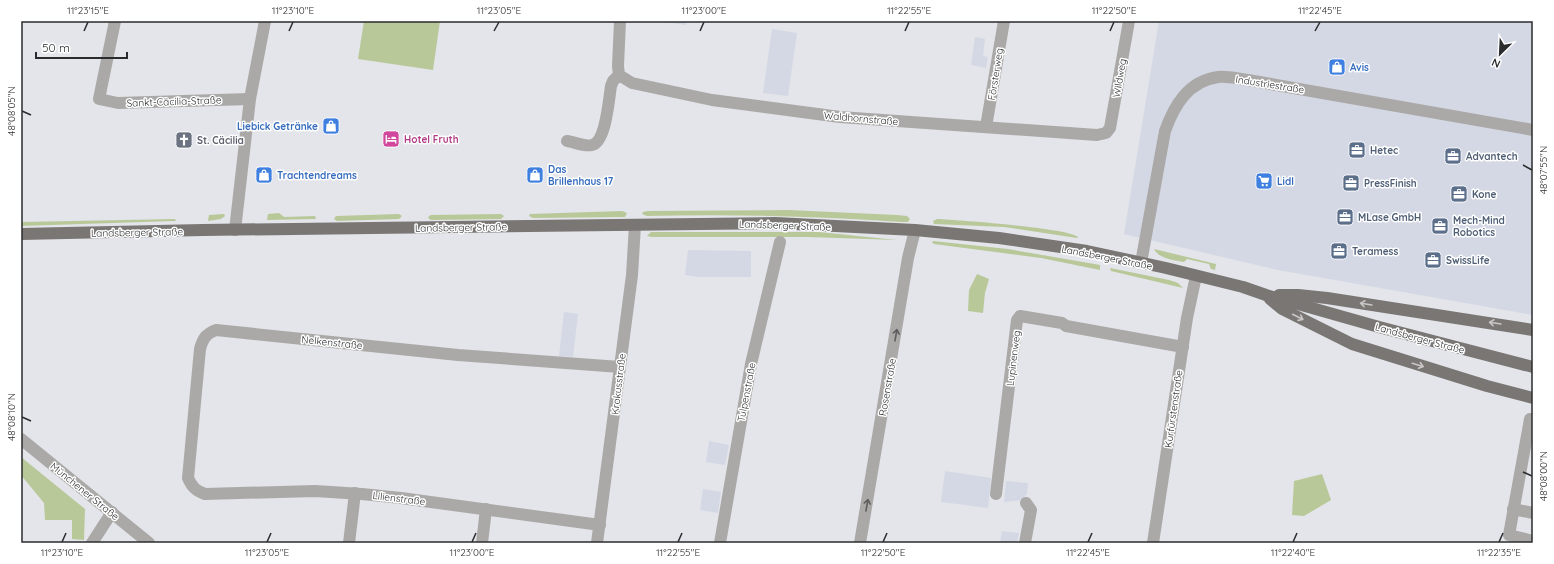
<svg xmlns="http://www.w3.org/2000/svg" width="1554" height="564" viewBox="0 0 1554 564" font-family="Quicksand,sans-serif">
  <rect width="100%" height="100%" fill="#e3e5ea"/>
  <g fill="#d4d8e4">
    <path d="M 659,21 L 687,21 L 686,25 Z"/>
    <path d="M 1159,21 L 1533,21 L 1533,315 L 1278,270 L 1124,234 Z"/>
    <path d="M 772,29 L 797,33 L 788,96 L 763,93 Z"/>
    <path d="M 975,37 L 985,39 L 983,55 L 988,58 L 986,68 L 971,65 Z"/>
    <path d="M 688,250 L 751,251 L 751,277 L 699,277 L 685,275 Z"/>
    <path d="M 564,312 L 578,314 L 573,357 L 559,356 Z"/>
    <path d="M 709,441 L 729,445 L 725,465 L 706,462 Z"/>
    <path d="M 945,471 L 991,478 L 988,508 L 941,502 Z"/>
    <path d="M 1006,481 L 1028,483 L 1027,494 L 1022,500 L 1004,502 Z"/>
    <path d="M 703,489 L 721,492 L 718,513 L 700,510 Z"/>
    <path d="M 1002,531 L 1019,533 L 1017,543 L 1000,543 Z"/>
  </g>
  <g fill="#b9c899">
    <path d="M 364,21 L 440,21 L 433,70 L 358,59 Z"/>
    <path d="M 788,210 L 897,215 L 907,216 L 910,219 L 908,222 L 901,222 C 816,216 732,214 647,216 L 642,214 L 643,212 L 648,211 Z"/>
    <path d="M 622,211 L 627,213 L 625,217 L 533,218 L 529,216 L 530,214 Z"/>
    <path d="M 279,213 L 284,217 L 315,216 L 316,219 L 267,220 L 268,214 Z"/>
    <path d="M 224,214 L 225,216 L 221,219 L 208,221 L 209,215 Z"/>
    <path d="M 399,214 L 402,216 L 399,219 L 337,221 L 334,219 L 336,216 Z"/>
    <path d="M 501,214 L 504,216 L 501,219 L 431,220 L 428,218 L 429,216 L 431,215 Z"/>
    <path d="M 175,219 L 176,221 L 174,221 L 21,226 L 21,222 Z"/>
    <path d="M 937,219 C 957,220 1070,228 1078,237 L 1077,238 L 1004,227 L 934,224 L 933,221 Z"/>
    <path d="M 651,232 L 819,232 L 897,240 L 808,237 L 652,237 L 647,236 Z"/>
    <path d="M 933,241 L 1008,249 L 1100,265 L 1100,270 L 1041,258 L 934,244 L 932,242 Z"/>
    <path d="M 1154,249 L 1216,264 L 1215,270 L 1211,269 L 1209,264 L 1187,259 L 1184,262 C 1174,260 1159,259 1154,249 Z"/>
    <path d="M 1110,268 L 1169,280 L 1178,283 L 1183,288 L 1111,271 Z"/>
    <path d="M 977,274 L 989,279 L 985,293 L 983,313 L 968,311 L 969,290 Z"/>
    <path d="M 21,457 L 85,509 L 84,540 L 72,539 L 72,520 L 45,520 L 44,503 L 21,475 Z"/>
    <path d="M 1322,474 L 1331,500 L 1304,516 L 1292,515 L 1294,481 Z"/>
  </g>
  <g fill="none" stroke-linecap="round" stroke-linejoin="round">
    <g stroke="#aba9a7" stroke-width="12">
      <path d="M 115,21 L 99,99 L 118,103 L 250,99"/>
      <path d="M 620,21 L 618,66 L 619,75 L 632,83 L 712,100 L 840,117 L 1097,135 L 1106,133 L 1110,128 L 1129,21"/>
      <path d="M 986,127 L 1004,21"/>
      <path d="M 567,141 C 574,142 585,147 592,145 C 606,142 609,98 611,86 L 613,81 L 619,75"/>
      <path d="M 235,230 L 250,99 L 265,21"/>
      <path d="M 1141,263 L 1165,131 C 1174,106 1188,81 1218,77 C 1228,76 1239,79 1248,80 L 1533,130"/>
      <path d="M 1530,419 L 1509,535 L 1533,541"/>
      <path d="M 21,439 L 149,543"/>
      <path d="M 996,494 L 1017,320 L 1020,316 L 1062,323 L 1066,326 L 1183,347"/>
      <path d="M 1513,509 L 1533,513"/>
      <path d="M 600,525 L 401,498 L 362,494 L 315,491 L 205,494 C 196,491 192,487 188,478 L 200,349 C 203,338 206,334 216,330 L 458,355 L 620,367"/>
      <path d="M 92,543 L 112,512"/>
      <path d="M 349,543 L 355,493"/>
      <path d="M 482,543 L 486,509"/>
      <path d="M 597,543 L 632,275 L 635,225"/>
      <path d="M 720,543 L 751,364 L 780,242"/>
      <path d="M 860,543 L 908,258 L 915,230"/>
      <path d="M 1025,543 L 1031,510 L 1026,503"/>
      <path d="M 1153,543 L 1187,318 L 1196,276"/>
    </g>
    <g stroke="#7a7674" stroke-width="12">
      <path d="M 21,234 L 203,230 L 775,223 L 915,230 L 999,238 L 1087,251 L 1166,268 L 1243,287 L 1266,295 L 1379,327 L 1533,367"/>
      <path d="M 1279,295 L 1298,295 L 1327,298 L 1533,330"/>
      <path d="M 1270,299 L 1282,309 L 1352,344 L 1487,386 L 1533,398"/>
    </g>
  </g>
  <defs><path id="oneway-shaft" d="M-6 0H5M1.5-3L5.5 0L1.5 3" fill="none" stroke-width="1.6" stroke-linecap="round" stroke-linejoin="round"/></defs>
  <g stroke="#cac8c7">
    <use href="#oneway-shaft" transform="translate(1366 304) rotate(-171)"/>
    <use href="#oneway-shaft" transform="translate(1298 317) rotate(27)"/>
    <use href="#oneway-shaft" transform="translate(1495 323) rotate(-171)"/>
    <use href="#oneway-shaft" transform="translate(1418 365) rotate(17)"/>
  </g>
  <g stroke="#5e5d5e">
    <use href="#oneway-shaft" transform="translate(896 335) rotate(-80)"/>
    <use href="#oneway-shaft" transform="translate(867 505) rotate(-80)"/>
  </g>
  <path fill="none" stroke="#2a2b2d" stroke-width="1.5" d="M 84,31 L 88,22M 289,31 L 293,22M 494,31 L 499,22M 700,31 L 704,22M 905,31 L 909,22M 1110,31 L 1114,22M 1315,31 L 1320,22M 22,111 L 31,115M 1523,165 L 1532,170M 22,417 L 31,421M 1523,472 L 1532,476M 62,542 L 66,533M 267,542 L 271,533M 472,542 L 476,533M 678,542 L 682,533M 883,542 L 887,533M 1088,542 L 1092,533M 1293,542 L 1297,533M 1499,542 L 1503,533"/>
  <defs>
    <g id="shop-square" transform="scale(0.9)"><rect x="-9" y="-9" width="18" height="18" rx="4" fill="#3f7fe0" stroke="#fff"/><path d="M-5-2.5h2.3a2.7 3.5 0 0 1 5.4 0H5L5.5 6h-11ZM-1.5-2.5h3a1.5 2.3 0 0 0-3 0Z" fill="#fff"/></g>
    <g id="hotel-square" transform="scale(0.9)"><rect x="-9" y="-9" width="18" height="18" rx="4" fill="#d1479c" stroke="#fff"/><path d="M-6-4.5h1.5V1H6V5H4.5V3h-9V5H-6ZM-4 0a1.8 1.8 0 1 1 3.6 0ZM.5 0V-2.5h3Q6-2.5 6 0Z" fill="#fff"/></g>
    <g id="church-square" transform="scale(0.9)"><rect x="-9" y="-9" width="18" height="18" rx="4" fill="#6b7280" stroke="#fff"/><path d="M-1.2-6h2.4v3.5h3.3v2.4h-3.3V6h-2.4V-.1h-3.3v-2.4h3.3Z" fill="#fff"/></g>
    <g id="office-square" transform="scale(0.9)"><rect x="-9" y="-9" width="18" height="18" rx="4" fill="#5c6f8a" stroke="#fff"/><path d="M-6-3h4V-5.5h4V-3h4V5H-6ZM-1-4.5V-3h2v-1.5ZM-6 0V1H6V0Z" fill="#fff"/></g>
    <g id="supermarket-square" transform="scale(0.9)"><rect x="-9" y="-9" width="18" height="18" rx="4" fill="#3f7fe0" stroke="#fff"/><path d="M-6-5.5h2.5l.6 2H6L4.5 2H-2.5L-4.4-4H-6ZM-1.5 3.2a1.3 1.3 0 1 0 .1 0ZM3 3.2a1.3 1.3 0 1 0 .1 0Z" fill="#fff"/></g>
  </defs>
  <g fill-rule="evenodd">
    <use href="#shop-square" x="1337" y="67"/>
    <use href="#shop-square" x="331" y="126"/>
    <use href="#hotel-square" x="391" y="139"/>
    <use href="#church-square" x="184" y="140"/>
    <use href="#office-square" x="1357" y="150"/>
    <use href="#office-square" x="1453" y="156"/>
    <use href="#shop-square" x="264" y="175"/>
    <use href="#shop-square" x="535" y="175"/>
    <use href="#supermarket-square" x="1264" y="181"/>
    <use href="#office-square" x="1351" y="183"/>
    <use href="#office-square" x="1459" y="194"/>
    <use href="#office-square" x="1345" y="217"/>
    <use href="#office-square" x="1440" y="226"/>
    <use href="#office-square" x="1339" y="251"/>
    <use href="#office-square" x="1433" y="260"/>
  </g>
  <g text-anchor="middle" stroke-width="3" stroke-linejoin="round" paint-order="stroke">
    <g font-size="10" font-weight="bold" fill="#366cbe" stroke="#fff" text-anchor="start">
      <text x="1350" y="71">Avis</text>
      <text x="318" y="130" text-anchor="end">Liebick Getränke</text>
      <text x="548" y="173">Das<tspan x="548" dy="12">Brillenhaus 17</tspan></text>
      <text x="277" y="179">Trachtendreams</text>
      <text x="1277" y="185">Lidl</text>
    </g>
    <g font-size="10" fill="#2a2b2d" stroke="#fff">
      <text transform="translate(995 74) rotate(-81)" y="4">Försterweg</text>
      <text transform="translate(1119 78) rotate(-80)" y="4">Wildweg</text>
      <text transform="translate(1270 84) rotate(9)" y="4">Industriestraße</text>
      <text transform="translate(174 101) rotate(-2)" y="4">Sankt-Cäcilia-Straße</text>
      <text transform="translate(861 118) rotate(5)" y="4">Waldhornstraße</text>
      <text transform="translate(785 225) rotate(2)" y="4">Landsberger Straße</text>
      <text transform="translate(461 227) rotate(-1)" y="4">Landsberger Straße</text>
      <text transform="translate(137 232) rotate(-1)" y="4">Landsberger Straße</text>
      <text transform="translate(1107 257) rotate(11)" y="4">Landsberger Straße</text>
      <text transform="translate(1420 338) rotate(15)" y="4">Landsberger Straße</text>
      <text transform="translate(332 342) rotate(6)" y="4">Nelkenstraße</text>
      <text transform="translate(1013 358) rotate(-83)" y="4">Lupinenweg</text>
      <text transform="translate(618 384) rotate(-83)" y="4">Krokusstraße</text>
      <text transform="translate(887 387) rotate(-80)" y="4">Rosenstraße</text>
      <text transform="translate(746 392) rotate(-79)" y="4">Tulpenstraße</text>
      <text transform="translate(1173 409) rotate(-82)" y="4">Kurfürstenstraße</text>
      <text transform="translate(85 491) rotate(39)" y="4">Münchener Straße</text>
      <text transform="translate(399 498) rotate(7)" y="4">Lilienstraße</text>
    </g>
    <g font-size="10" font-weight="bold" fill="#b23c85" stroke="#fff" text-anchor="start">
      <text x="404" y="143">Hotel Fruth</text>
    </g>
    <g font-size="10" font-weight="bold" fill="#5b616d" stroke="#fff" text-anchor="start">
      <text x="197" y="144">St. Cäcilia</text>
    </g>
    <g font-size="10" font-weight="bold" fill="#4e5e75" stroke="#fff" text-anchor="start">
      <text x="1370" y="154">Hetec</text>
      <text x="1466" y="160">Advantech</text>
      <text x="1364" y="187">PressFinish</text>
      <text x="1472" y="198">Kone</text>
      <text x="1358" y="221">MLase GmbH</text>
      <text x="1453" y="224">Mech-Mind<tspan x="1453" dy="12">Robotics</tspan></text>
      <text x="1352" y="255">Teramess</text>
      <text x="1446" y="264">SwissLife</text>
    </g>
  </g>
  <rect width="1554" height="564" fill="none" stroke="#ffffff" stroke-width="44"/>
  <g transform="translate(1500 54) rotate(204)" stroke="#ffffff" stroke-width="3" paint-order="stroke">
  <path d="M0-3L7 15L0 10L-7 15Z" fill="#2a2b2d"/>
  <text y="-6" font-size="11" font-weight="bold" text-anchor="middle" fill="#2a2b2d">N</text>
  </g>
  <path d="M36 52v6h91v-6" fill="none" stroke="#2a2b2d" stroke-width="2"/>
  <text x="42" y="52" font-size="12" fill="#2a2b2d" stroke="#ffffff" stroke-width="3" paint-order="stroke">50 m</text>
  <rect x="22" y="22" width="1510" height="520" fill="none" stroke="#2a2b2d" stroke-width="1.5"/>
  <g font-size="10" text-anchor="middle" fill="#2a2b2d">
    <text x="88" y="14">11°23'15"E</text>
    <text x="293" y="14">11°23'10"E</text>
    <text x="499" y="14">11°23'05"E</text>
    <text x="704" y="14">11°23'00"E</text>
    <text x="909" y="14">11°22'55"E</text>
    <text x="1114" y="14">11°22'50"E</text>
    <text x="1320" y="14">11°22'45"E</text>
    <text transform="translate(11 111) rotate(-90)" y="4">48°08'05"N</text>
    <text transform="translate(1543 170) rotate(-90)" y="4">48°07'55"N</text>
    <text transform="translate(11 417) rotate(-90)" y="4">48°08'10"N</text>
    <text transform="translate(1543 476) rotate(-90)" y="4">48°08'00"N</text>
    <text x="62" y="556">11°23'10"E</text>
    <text x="267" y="556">11°23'05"E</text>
    <text x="472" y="556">11°23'00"E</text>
    <text x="678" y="556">11°22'55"E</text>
    <text x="883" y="556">11°22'50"E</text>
    <text x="1088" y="556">11°22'45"E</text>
    <text x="1293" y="556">11°22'40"E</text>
    <text x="1499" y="556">11°22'35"E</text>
  </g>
</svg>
